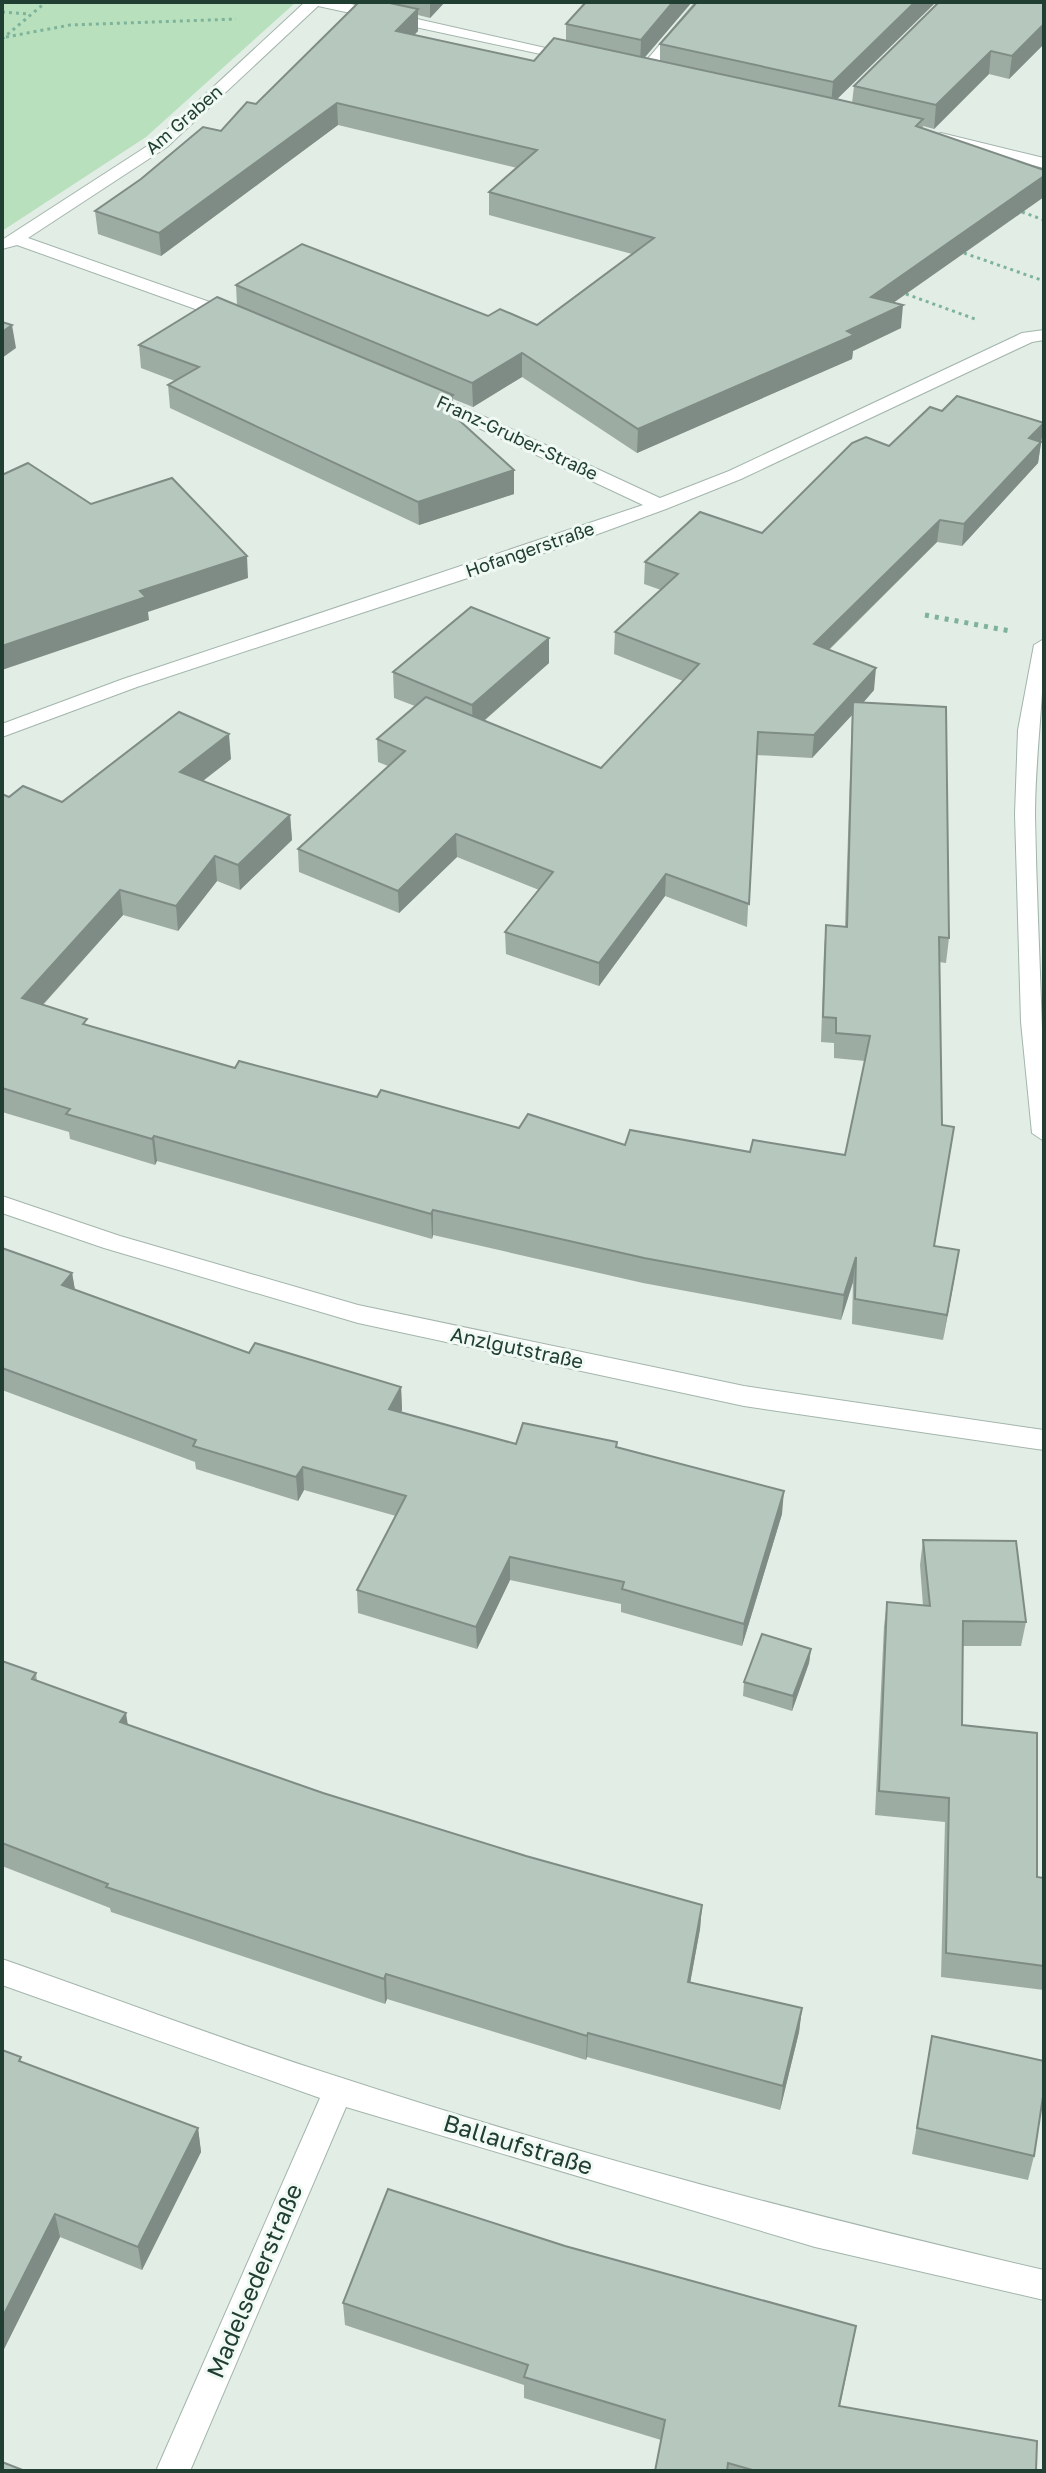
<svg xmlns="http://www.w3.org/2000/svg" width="1046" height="2473" viewBox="0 0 1046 2473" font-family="'Golos Text',sans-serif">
  <rect width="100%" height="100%" fill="#e1ede5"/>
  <path fill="#b8e0bd" d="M 2,2 L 296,2 L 146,137 L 2,231 Z"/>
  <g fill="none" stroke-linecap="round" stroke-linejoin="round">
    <g stroke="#a3b5ac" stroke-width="2">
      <g id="minor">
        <path d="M 305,2 L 342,2 L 581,56 L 573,61 L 318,6 L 167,147 L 28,238 L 238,312 L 238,320 L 226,320 L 17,245 L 2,249 L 2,240 L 155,141 Z"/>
        <path d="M 696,2 L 711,2 L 650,74 L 640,74 L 640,68 Z"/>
        <path d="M 941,133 L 1044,158 L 1044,168 L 935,141 L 935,135 Z"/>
        <path d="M 1044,330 L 1044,340 L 1032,342 L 741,479 L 666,509 L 565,546 L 137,687 L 2,737 L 2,724 L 123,679 L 643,505 L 419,400 L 419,392 L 431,392 L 660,498 L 729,471 L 1022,333 Z"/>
        <path d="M 1044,639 C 1044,699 1035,757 1035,816 C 1037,925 1044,1033 1044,1141 L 1032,1133 L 1021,1022 L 1015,814 L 1018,730 L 1034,645 Z"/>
        <path d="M 2,1196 L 120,1236 L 358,1305 L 744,1386 L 1044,1430 L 1044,1450 L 744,1406 L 358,1323 L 104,1248 L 2,1213 Z"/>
        <path d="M 2,1959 C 114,1998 226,2041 339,2077 C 571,2153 806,2215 1044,2270 L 1044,2300 L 815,2247 L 346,2107 L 190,2471 L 156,2471 L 320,2098 L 2,1985 Z"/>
      </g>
    </g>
    <g stroke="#7eb39b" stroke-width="3" stroke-dasharray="3 4" stroke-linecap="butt">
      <path d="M 2,12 L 30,14"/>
      <path d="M 6,37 L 70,25 L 236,19"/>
      <path d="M 2,39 L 46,2"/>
      <path d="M 1022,212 L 1044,220"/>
      <path d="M 964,253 L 1044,281"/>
      <path d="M 906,294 L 975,319"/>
    </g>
    <path stroke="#7eb39b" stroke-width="5" stroke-dasharray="4 6" stroke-linecap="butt" d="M 925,615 L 1010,631"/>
    <use href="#minor" fill="#fff" fill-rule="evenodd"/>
  </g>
  <g fill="#9daca3">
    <path d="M 359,2 L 445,2 L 430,18 L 418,15 L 418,31 L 414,35 L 534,61 L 566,41 L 566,24 L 586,2 L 692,2 L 644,58 L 660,61 L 660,44 L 697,2 L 936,2 L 837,99 L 852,103 L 854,86 L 1044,2 L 1044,44 L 1009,79 L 989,74 L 934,129 L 923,126 L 894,303 L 901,328 L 853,351 L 852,359 L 637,453 L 522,377 L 473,407 L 453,399 L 453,415 L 514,494 L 419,525 L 170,408 L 168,385 L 175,381 L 141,368 L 139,345 L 237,306 L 236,285 L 488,316 L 537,325 L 632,254 L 489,215 L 489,192 L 517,168 L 338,125 L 161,256 L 98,234 L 95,211 L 221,131 L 256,104 Z"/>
    <path d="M 942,411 L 1044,423 L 1038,463 L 962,546 L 937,542 L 829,650 L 874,690 L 863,703 L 949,938 L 946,963 L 939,962 L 942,1125 L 954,1127 L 934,1246 L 955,1275 L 943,1340 L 852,1324 L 853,1282 L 841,1320 L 643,1283 L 433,1235 L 432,1239 L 157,1161 L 155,1165 L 70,1139 L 69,1132 L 2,1112 L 2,794 L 9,797 L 62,802 L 231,759 L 203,781 L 290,815 L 292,840 L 240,890 L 217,881 L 178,931 L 123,915 L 43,1005 L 88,1026 L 235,1068 L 519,1128 L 625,1145 L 750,1152 L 845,1155 L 865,1061 L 834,1058 L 834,1043 L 821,1042 L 824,950 L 826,925 L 845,926 L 852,715 L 812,758 L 756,755 L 747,927 L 665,896 L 599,986 L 506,954 L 505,932 L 539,890 L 457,857 L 399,913 L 299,872 L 298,849 L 388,766 L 378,762 L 377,739 L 415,706 L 394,698 L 393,672 L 549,638 L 549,663 L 484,721 L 601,768 L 683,681 L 614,654 L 615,632 L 661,590 L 644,584 L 645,562 L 762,533 Z"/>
    <path d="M 2,1248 L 72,1273 L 75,1290 L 249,1353 L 401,1387 L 402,1410 L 401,1412 L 516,1444 L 617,1442 L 617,1448 L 782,1514 L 742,1646 L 621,1612 L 621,1604 L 510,1580 L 477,1649 L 358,1613 L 357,1590 L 396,1516 L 304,1490 L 298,1501 L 196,1469 L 195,1462 L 2,1390 Z"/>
    <path d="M 923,1540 L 1026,1622 L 1021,1646 L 963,1646 L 962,1725 L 1037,1877 L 1044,1878 L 1044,1990 L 941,1977 L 945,1822 L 875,1815 L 884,1626 L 887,1602 L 923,1606 L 920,1565 Z"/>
    <path d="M 811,1649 L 809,1663 L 792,1711 L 743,1696 L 744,1682 Z"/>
    <path d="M 2,1661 L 36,1673 L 37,1681 L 128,1725 L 323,1793 L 526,1856 L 702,1905 L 700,1929 L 690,1982 L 802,2008 L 799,2032 L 780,2110 L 587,2057 L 586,2060 L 387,1999 L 385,2004 L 111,1912 L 110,1908 L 2,1866 Z"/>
    <path d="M 932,2036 L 1034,2156 L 1028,2180 L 912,2154 Z"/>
    <path d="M 2,2050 L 22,2062 L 198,2128 L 201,2152 L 142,2270 L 60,2237 L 2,2353 Z"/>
    <path d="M 343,2303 L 852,2348 L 840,2406 L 1036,2471 L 655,2471 L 661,2440 L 524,2398 L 524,2385 L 345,2325 Z"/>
  </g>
  <g fill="#7f8c85">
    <path d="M 430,2 L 445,2 L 430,18 Z"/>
    <path d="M 673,2 L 692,2 L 640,63 L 641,40 Z"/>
    <path d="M 915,2 L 936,2 L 831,105 L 833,82 Z"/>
    <path d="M 418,9 L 418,31 L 397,53 L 396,31 Z"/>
    <path d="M 1044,24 L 1044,44 L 1009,79 L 1012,56 Z"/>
    <path d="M 991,51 L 989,74 L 934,129 L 936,105 Z"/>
    <path d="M 337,103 L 338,125 L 161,256 L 159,233 Z"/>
    <path d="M 1044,176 L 1044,197 L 869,320 L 871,297 Z"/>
    <path d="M 903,305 L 901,328 L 853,351 L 852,359 L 637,453 L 638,429 Z"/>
    <path d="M 12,325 L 16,348 L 2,358 L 2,332 Z"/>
    <path d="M 522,353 L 522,377 L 473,407 L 472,383 Z"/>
    <path d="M 453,395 L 453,418 L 440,403 Z"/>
    <path d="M 1044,423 L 1038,463 L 962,546 L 964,524 L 1029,438 Z"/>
    <path d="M 514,470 L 514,494 L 419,525 L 418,502 Z"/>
    <path d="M 940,520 L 937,542 L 812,666 L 814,644 Z"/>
    <path d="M 247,556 L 248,578 L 148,612 L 149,620 L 2,670 L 2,646 L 140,591 Z"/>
    <path d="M 549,638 L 549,663 L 473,730 L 472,705 Z"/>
    <path d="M 876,668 L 874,690 L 853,714 L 853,702 L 852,715 L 812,758 L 814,735 Z"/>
    <path d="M 229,734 L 231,759 L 183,796 L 180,772 Z"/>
    <path d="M 290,815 L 292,840 L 240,890 L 238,865 Z"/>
    <path d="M 456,834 L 457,857 L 399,913 L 398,891 Z"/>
    <path d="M 215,856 L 217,881 L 178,931 L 176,906 Z"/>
    <path d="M 666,874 L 665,896 L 599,986 L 599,963 Z"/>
    <path d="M 120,890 L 123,915 L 26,1023 L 22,998 Z"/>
    <path d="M 154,1136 L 157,1161 L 155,1165 L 152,1139 Z"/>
    <path d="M 433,1210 L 433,1235 L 432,1239 L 431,1214 Z"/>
    <path d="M 959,1250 L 955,1275 L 943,1340 L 947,1315 Z"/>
    <path d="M 856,1257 L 853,1282 L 841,1320 L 844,1295 Z"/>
    <path d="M 72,1273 L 76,1296 L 62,1285 Z"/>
    <path d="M 401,1387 L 402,1410 L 391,1432 L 389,1409 Z"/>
    <path d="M 303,1467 L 304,1490 L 298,1501 L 296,1477 Z"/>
    <path d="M 784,1491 L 782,1514 L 742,1646 L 744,1624 Z"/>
    <path d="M 510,1557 L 510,1580 L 477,1649 L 476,1627 Z"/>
    <path d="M 811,1649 L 809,1663 L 792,1711 L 793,1696 Z"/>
    <path d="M 126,1713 L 130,1738 L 120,1722 Z"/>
    <path d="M 702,1905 L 700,1929 L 686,2006 L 688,1982 Z"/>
    <path d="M 386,1974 L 387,1999 L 385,2004 L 384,1979 Z"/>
    <path d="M 802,2008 L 799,2032 L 780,2110 L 783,2086 Z"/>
    <path d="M 588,2033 L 587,2057 L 586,2060 L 587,2036 Z"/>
    <path d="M 198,2128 L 201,2152 L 142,2270 L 138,2247 Z"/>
    <path d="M 55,2214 L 60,2237 L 2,2353 L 2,2318 Z"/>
  </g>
  <g fill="#b6c8be" stroke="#7f8c85" stroke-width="2">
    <path d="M 359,2 L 385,2 L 418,9 L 396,31 L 534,61 L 554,38 L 836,99 L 923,119 L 916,126 L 1044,170 L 1044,176 L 871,297 L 903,305 L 847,331 L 854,335 L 638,429 L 522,353 L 472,383 L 236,285 L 302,244 L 488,316 L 500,309 L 537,325 L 654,238 L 489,192 L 537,150 L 337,103 L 159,233 L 95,211 L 141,179 L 203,127 L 221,131 L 247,102 L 256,104 Z"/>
    <path d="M 586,2 L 673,2 L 641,40 L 566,24 Z"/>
    <path d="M 697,2 L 915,2 L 833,82 L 660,44 Z"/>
    <path d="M 939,2 L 1044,2 L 1044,24 L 1012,56 L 991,51 L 936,105 L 854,86 Z"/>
    <path d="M 217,297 L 453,395 L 440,403 L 514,470 L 418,502 L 168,385 L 199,367 L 139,345 Z"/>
    <path d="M 2,322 L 12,325 L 2,332 Z"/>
    <path d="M 957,396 L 1044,423 L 1029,438 L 1041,442 L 964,524 L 940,520 L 814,644 L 876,668 L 814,735 L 758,732 L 749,904 L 666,874 L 599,963 L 505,932 L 553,872 L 456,834 L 398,891 L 298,849 L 405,751 L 377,739 L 426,697 L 601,768 L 699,664 L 615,632 L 678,574 L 645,562 L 700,512 L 762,533 L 852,443 L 866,437 L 889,446 L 930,407 L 942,411 Z"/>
    <path d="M 28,463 L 91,504 L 172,478 L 247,556 L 140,591 L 146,597 L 2,646 L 2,475 Z"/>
    <path d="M 471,607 L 549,638 L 472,705 L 393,672 Z"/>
    <path d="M 853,702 L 946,707 L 949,938 L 939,937 L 942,1125 L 954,1127 L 934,1246 L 959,1250 L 947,1315 L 855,1299 L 856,1257 L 844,1295 L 644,1258 L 433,1210 L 431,1214 L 154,1136 L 152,1139 L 66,1114 L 70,1109 L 2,1088 L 2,794 L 9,797 L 23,786 L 62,802 L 179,712 L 229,734 L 180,772 L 290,815 L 238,865 L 215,856 L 176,906 L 120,890 L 22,998 L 87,1019 L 83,1024 L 235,1068 L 239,1061 L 377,1097 L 381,1090 L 519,1128 L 528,1114 L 625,1145 L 630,1130 L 750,1152 L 753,1140 L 845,1155 L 870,1036 L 836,1033 L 836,1018 L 823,1017 L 826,925 L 847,927 Z"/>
    <path d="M 2,1248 L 72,1273 L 62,1285 L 249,1353 L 255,1343 L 401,1387 L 389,1409 L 516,1444 L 523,1423 L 617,1442 L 616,1447 L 784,1491 L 744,1624 L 622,1589 L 624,1582 L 510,1557 L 476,1627 L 357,1590 L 406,1496 L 303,1467 L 296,1477 L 193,1446 L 196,1440 L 2,1368 Z"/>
    <path d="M 923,1540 L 1016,1541 L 1026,1622 L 963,1621 L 962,1725 L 1037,1733 L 1037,1877 L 1044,1878 L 1044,1966 L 946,1953 L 949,1798 L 879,1791 L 887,1602 L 930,1606 Z"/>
    <path d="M 762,1634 L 811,1649 L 793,1696 L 744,1682 Z"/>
    <path d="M 2,1661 L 36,1673 L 32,1679 L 126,1713 L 120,1722 L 323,1793 L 526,1856 L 702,1905 L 688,1982 L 802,2008 L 783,2086 L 588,2033 L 587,2036 L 386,1974 L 384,1979 L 106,1887 L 108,1884 L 2,1843 Z"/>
    <path d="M 932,2036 L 1044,2061 L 1044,2090 L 1034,2156 L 917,2128 Z"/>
    <path d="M 2,2050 L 21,2057 L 19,2061 L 198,2128 L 138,2247 L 55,2214 L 2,2318 Z"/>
    <path d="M 388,2189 L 565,2246 L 856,2326 L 839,2406 L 1037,2441 L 1036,2471 L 756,2471 L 728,2463 L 727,2471 L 655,2471 L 665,2420 L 524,2377 L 528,2365 L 343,2303 Z"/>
    <path d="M 2,2462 L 25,2471 L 2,2471 Z"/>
  </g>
  <g text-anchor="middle" stroke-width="6" stroke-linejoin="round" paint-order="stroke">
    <g font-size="18" fill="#203f32" stroke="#f1f9f4">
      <text transform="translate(184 120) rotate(-41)" y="6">Am Graben</text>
      <text transform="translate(517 438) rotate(25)" y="6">Franz-Gruber-Straße</text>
      <text transform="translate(530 550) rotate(-19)" y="6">Hofangerstraße</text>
    </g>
    <g font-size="20" fill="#203f32" stroke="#f1f9f4">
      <text transform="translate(517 1348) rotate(12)" y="7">Anzlgutstraße</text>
    </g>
    <g font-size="24" fill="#203f32" stroke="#f1f9f4">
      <text transform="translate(518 2145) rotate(17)" y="8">Ballaufstraße</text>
      <text transform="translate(255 2281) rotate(-67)" y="8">Madelsederstraße</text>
    </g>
  </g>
  <rect width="1046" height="2473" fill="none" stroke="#203f32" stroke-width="8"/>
</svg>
